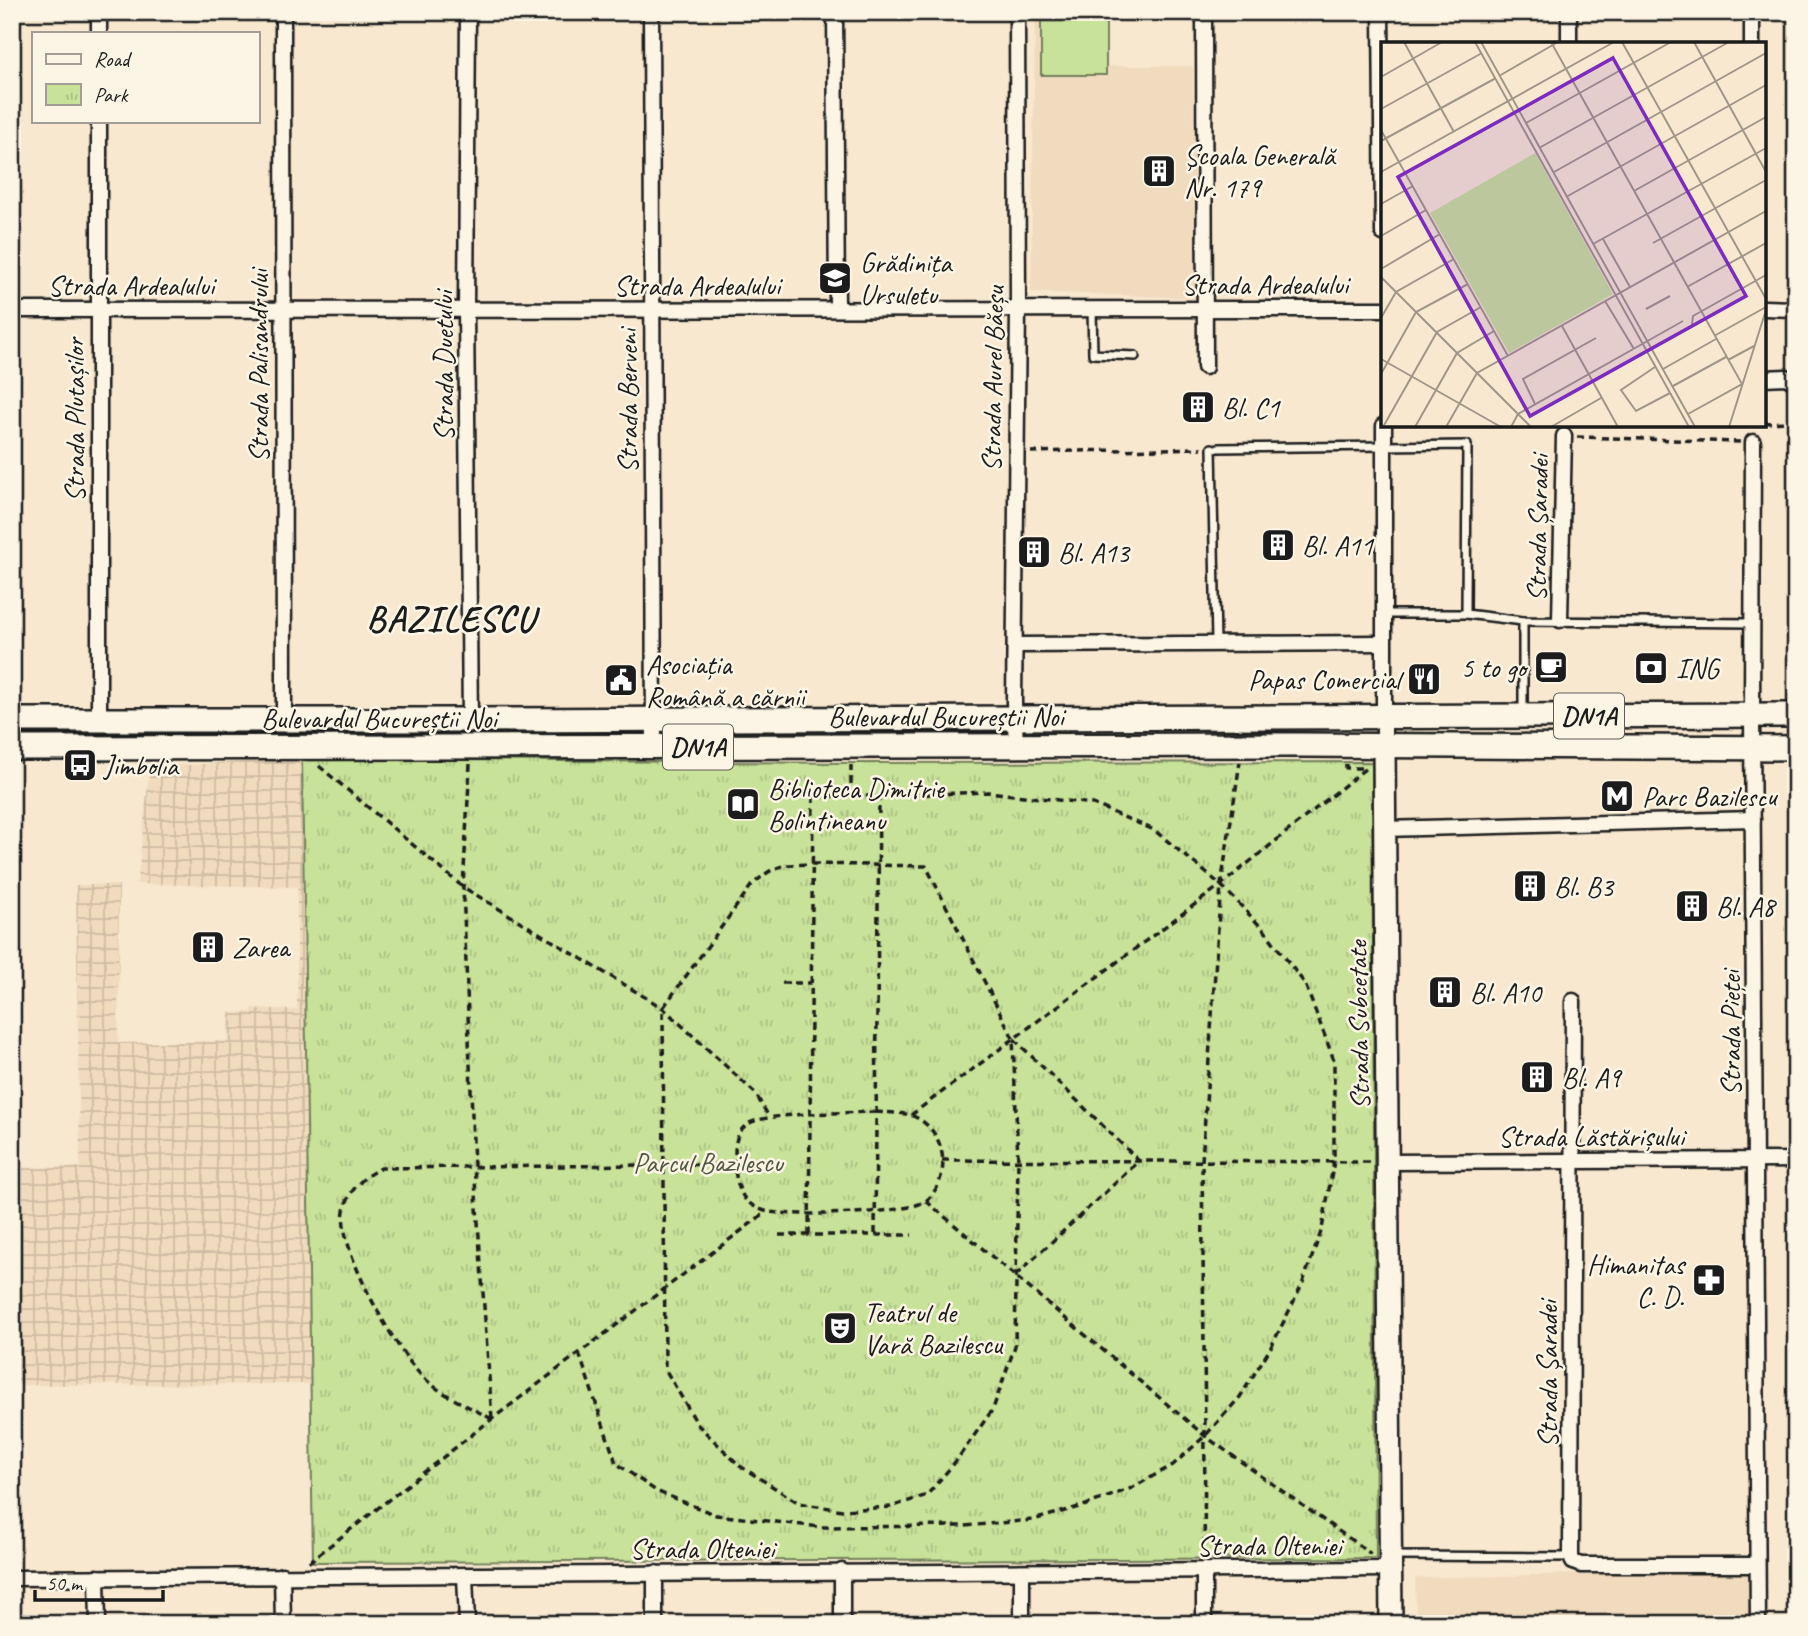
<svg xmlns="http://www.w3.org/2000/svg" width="1808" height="1636" viewBox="0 0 1808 1636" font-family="Caveat,sans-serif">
  <defs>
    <pattern id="industrial-grid" width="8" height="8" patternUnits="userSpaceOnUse" patternTransform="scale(1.75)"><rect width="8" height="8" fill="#f1dbbe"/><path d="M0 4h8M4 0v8" fill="none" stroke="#cebba3"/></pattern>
    <pattern id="park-tufts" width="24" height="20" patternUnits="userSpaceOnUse" patternTransform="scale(1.75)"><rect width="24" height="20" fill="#c8e299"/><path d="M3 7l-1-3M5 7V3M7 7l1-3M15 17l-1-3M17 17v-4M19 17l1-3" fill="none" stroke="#abc183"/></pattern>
  </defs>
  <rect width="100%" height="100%" fill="#f8e8d0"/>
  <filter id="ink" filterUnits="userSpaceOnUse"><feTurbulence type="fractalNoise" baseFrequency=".0143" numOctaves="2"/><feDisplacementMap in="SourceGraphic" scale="14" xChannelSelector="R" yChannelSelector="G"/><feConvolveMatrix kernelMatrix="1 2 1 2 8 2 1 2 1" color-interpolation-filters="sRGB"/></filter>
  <g filter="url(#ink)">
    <g fill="#f1dbbe">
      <path d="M 1035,12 L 1106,12 L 1106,66 L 1193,66 L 1196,298 L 1031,292 Z"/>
      <path d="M 1750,1570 L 1751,1624 L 1416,1624 L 1415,1578 Z"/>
    </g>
    <path fill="url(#industrial-grid)" d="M 302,759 L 311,1384 L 12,1385 L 12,1168 L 80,1167 L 76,885 L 119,885 L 118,1043 L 228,1041 L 229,1013 L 252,1012 L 252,1008 L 297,1010 L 297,887 L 137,884 L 149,775 L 162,766 Z"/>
    <rect fill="#c8e299" stroke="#727f5a" stroke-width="2" x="1041" y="12" width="65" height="63"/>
    <path fill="url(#park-tufts)" stroke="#727f5a" stroke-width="2" d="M 302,759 L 851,763 L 1372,762 L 1376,1558 L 313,1562 Z"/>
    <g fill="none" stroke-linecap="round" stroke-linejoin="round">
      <g stroke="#1c1c1c" stroke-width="12">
        <g id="lane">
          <path d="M 1092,309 L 1093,354 L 1135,356"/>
          <path d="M 1212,448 L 1216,643"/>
          <path d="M 1218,448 L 1467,445 L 1466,614"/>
          <path d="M 1384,614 L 1466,614 L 1523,621 L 1753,623"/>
          <path d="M 1523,713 L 1523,621"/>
          <path d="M 1392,1556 L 1571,1557"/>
        </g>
      </g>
      <g stroke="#1c1c1c" stroke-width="19">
        <g id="street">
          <path d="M 99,12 L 99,33"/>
          <path d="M 283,12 L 284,720"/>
          <path d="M 468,12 L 466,310 L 470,720"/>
          <path d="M 651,12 L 654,747"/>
          <path d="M 835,12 L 837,308"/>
          <path d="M 1204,12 L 1205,367"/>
          <path d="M 1381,12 L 1383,233"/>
          <path d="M 1569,12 L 1569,44"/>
          <path d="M 1752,12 L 1752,44"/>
          <path d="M 99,121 L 99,720"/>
          <path d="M 1764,308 L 1796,309"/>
          <path d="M 12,310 L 1383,309"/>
          <path d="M 1764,378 L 1786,377 L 1796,383"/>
          <path d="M 1753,442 L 1752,715 L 1758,1624"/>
          <path d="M 1560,620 L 1564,436"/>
          <path d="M 1015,645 L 1383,643"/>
          <path d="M 1016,746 L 1014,702 L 1018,308 L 1017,12"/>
          <path d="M 1384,746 L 1384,425"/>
          <path d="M 1384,829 L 1753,819"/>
          <path d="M 1573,1001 L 1571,1557 L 1573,1562 L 1581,1565 L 1757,1565"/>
          <path d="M 1387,1162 L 1796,1160"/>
          <path d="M 1022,1572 L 1022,1624"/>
          <path d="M 282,1575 L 283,1624"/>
          <path d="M 465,1575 L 467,1624"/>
          <path d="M 97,1577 L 98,1624"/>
          <path d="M 12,1578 L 1391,1569"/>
          <path d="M 655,1624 L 655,1573"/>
          <path d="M 842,1624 L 842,1571"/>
          <path d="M 1204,1624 L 1204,1570"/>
        </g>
      </g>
      <g stroke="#1c1c1c" stroke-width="26">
        <path id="secondary" d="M 1384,746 L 1391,1624"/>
      </g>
      <g stroke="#1c1c1c" stroke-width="28">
        <g id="primary">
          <path d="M 12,720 L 470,720 L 1796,715"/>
          <path d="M 12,748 L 1300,745 L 1796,748"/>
        </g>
      </g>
      <g stroke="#1c1c1c" stroke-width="3.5" stroke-dasharray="7 5" stroke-linecap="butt">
        <path d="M 1764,423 L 1789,422 L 1796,418"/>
        <path d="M 1577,437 L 1740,442"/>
        <path d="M 1031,452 L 1202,448"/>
        <path d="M 470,764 L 463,887 L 474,1166 L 492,1419"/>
        <path d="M 1346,764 L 1346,768 L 1365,768"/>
        <path d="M 319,766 L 463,887 L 663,1008 L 755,1093 L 769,1117"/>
        <path d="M 851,796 L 851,765"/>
        <path d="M 812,864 L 926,866 L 1013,1038 L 1018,1160 L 1015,1346 L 993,1409 L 956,1461 L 927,1495 L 891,1507 L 842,1510 L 799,1503 L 740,1466 L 698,1425 L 665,1369 L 663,1008 L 751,886 C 775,864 781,865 812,864 Z"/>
        <path d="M 782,983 L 811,983"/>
        <path d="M 1014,1039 L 1139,1161 L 1015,1276"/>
        <path d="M 876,1112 C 887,1113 903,1112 913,1116 C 946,1130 953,1176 927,1200 C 911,1215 793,1216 769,1212 C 761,1211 746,1203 743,1196 C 736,1184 734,1169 735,1155 C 735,1144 736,1134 745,1126 C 758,1112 852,1113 876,1112 Z"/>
        <path d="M 911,1115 L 1221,885 L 1366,768"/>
        <path d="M 942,1160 L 1371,1162"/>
        <path d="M 926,1201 L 1205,1436 L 1371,1554"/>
        <path d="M 779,1235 L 912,1235"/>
        <path d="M 809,1235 L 813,796 L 879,796 L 875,1235"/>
        <path d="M 579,1353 L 616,1463 L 656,1491 L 716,1515 L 820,1527 L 965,1526 L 1033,1520 L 1086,1505 L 1132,1488 L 1173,1465 L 1205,1436 L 1240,1397 L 1271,1347 L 1302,1285 L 1322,1229 L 1334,1161 L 1334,1060 L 1305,984 L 1265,931 L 1221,885 L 1154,830 L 1093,804 L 988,792 L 879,796"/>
        <path d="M 492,1419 C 468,1406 439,1394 420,1374 C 394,1347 337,1247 344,1211 C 348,1191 363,1176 381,1168 L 734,1164"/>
        <path d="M 1204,1557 L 1205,1436 L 1202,1161 L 1221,885 L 1240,762"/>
        <path d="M 309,1562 L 492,1419 L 766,1212"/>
      </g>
      <use href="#lane" stroke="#fcf5e5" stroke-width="7"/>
      <use href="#street" stroke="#fcf5e5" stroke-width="14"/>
      <use href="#secondary" stroke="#fcf5e5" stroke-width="21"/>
      <use href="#primary" stroke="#fcf5e5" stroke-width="23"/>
    </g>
  </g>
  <defs>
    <g id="building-square" transform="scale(1.75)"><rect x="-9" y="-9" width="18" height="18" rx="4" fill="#1c1c1c" stroke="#fcf5e5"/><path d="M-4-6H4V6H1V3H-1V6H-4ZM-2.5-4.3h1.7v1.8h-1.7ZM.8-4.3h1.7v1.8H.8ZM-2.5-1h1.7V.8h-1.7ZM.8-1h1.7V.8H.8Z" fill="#fff"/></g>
    <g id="school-square" transform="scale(1.75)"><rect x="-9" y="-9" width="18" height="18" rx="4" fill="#1c1c1c" stroke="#fcf5e5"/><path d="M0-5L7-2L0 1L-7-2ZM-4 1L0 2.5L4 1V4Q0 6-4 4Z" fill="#fff"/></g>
    <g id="cafe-square" transform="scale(1.75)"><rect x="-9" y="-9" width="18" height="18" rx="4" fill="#1c1c1c" stroke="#fcf5e5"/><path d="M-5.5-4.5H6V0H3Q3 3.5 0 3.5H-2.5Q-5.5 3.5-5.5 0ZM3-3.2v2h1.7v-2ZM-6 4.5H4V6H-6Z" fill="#fff"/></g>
    <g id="bank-square" transform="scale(1.75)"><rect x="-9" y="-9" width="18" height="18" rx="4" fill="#1c1c1c" stroke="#fcf5e5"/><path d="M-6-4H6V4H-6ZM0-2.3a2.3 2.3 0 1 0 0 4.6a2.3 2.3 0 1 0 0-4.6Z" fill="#fff"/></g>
    <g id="restaurant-square" transform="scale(1.75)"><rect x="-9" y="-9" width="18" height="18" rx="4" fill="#1c1c1c" stroke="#fcf5e5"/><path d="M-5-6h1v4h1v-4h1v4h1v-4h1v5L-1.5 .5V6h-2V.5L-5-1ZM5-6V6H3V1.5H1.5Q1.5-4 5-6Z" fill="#fff"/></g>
    <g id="civic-square" transform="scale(1.75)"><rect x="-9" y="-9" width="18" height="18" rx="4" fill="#1c1c1c" stroke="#fcf5e5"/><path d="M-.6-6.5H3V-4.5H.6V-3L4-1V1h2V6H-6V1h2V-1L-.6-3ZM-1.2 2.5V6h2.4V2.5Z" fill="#fff"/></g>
    <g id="bus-square" transform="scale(1.75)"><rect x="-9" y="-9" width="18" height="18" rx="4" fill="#1c1c1c" stroke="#fcf5e5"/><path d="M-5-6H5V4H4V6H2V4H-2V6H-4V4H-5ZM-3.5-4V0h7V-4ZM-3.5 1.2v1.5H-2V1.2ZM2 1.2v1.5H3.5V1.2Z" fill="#fff"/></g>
    <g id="metro-square" transform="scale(1.75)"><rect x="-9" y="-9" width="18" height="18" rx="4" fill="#1c1c1c" stroke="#fcf5e5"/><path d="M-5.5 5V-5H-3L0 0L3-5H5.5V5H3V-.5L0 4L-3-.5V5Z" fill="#fff"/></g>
    <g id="library-square" transform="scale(1.75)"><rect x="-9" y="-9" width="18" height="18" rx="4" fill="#1c1c1c" stroke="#fcf5e5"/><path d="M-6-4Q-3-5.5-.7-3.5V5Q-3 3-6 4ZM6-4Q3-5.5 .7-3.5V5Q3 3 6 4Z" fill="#fff"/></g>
    <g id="pharmacy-square" transform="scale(1.75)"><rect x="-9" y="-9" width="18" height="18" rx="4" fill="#1c1c1c" stroke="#fcf5e5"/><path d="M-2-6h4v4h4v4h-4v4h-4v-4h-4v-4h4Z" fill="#fff"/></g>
    <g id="theatre-square" transform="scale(1.75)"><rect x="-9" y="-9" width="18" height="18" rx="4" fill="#1c1c1c" stroke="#fcf5e5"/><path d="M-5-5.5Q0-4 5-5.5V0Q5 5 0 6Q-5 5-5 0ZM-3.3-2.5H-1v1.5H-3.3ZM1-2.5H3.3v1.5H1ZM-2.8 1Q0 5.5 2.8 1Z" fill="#fff"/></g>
  </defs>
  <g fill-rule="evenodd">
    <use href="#building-square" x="1159" y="171"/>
    <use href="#school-square" x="835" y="278"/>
    <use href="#building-square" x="1198" y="407"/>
    <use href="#building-square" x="1278" y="545"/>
    <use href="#building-square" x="1034" y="552"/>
    <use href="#cafe-square" x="1551" y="667"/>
    <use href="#bank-square" x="1651" y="668"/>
    <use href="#restaurant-square" x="1424" y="679"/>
    <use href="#civic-square" x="621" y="680"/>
    <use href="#bus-square" x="80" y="765"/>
    <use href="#metro-square" x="1617" y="796"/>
    <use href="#library-square" x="743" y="804"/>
    <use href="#building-square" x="1530" y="886"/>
    <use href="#building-square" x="1692" y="906"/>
    <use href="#building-square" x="208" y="947"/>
    <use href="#building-square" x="1445" y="992"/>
    <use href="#building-square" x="1537" y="1077"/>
    <use href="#pharmacy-square" x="1709" y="1280"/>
    <use href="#theatre-square" x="840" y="1328"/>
  </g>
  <g text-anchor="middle" stroke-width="5" stroke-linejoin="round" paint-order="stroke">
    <g fill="#fcf5e5" stroke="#5f5d58" stroke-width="2">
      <rect x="1554" y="693.5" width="70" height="45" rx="5"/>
      <rect x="663" y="724.5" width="70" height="45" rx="5"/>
    </g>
    <g font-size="26" font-weight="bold" fill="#1c1c1c">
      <text x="1589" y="725">DN1A</text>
      <text x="698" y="756">DN1A</text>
    </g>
    <g font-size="28" fill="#1c1c1c" stroke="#fcf5e5" text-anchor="start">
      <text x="1184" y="165">Școala Generală<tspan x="1184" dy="32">Nr. 179</tspan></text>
      <text x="860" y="272">Grădinița<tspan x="860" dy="32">Ursuletu</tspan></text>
      <text x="1222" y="417">Bl. C1</text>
      <text x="1302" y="555">Bl. A11</text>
      <text x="1058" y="562">Bl. A13</text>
      <text x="646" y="674">Asociația<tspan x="646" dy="32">Română a cărnii</tspan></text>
      <text x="1526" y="677" text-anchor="end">5 to go</text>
      <text x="1676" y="678">ING</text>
      <text x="1400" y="689" text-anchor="end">Papas Comercial</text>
      <text x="104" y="775">Jimbolia</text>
      <text x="768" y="798">Biblioteca Dimitrie<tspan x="768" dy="32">Bolintineanu</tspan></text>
      <text x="1642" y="806">Parc Bazilescu</text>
      <text x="1554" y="896">Bl. B3</text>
      <text x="1716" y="916">Bl. A8</text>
      <text x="232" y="957">Zarea</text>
      <text x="1470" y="1002">Bl. A10</text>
      <text x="1562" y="1087">Bl. A9</text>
      <text x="1684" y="1274" text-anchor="end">Himanitas<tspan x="1684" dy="32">C. D.</tspan></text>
      <text x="864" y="1322">Teatrul de<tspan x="864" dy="32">Vară Bazilescu</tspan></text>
    </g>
    <g font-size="28" fill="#1c1c1c" stroke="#fcf5e5">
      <text x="1265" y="294">Strada Ardealului</text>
      <text x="131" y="295">Strada Ardealului</text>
      <text x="697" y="295">Strada Ardealului</text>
      <text transform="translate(258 366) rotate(-90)" y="10">Strada Palisandrului</text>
      <text transform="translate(443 366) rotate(-90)" y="10">Strada Duetului</text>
      <text transform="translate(992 379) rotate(-89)" y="10">Strada Aurel Băeșu</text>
      <text transform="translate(627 401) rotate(-90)" y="10">Strada Berveni</text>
      <text transform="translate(74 420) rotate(-90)" y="10">Strada Plutașilor</text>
      <text transform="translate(1537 528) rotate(-89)" y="10">Strada Șaradei</text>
      <text x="946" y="726">Bulevardul Bucureștii Noi</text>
      <text x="379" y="728">Bulevardul Bucureștii Noi</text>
      <text transform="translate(1358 1025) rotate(-91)" y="10">Strada Subcetate</text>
      <text transform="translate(1730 1033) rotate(-90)" y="10">Strada Pieței</text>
      <text x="1591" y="1146">Strada Lăstărișului</text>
      <text transform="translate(1547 1374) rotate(-90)" y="10">Strada Șaradei</text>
      <text x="1269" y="1555">Strada Olteniei</text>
      <text x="702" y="1558">Strada Olteniei</text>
    </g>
    <g font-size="28" fill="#505742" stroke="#fcf5e5">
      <text x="708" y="1172">Parcul Bazilescu</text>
    </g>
    <g font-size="35" font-weight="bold" letter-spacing="2" fill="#1c1c1c" stroke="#fcf5e5">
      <text x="451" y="631">BAZILESCU</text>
    </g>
  </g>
  <g transform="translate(1381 42)">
    <rect width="385" height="385" fill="#f8e8d0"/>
    <path d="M 154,111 L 232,252 L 128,311 L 49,171 Z" fill="#c8e299"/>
    <path fill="none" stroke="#a09688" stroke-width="2" d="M 23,0 L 73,90M 94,0 L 308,385M 100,0 L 314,385M 170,0 L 361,342 L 307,372M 241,0 L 385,257M 313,0 L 385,130M 118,34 L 177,0M 0,35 L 61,0M 0,67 L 101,11M 145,81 L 290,0M 0,88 L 127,314M 0,99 L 115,36M 158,106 L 348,0M 0,130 L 233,0M 173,130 L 385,11M 253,149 L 385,75M 185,155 L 385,43M 0,162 L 32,144M 0,194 L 45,168M 222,197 L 249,245M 272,201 L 385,138M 212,202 L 385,106M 0,227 L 59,192M 0,235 L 150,385M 306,245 L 385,201M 224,259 L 253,307M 265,267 L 289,254M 0,276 L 15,250 L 73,217M 311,282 L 312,274 L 385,233M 181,284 L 237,385M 333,294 L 385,265M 0,317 L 120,385M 347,318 L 373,304M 274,325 L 240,348 L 255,369 L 289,351M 282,327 L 335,297M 0,332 L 35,270 L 87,242M 292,344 L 345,315M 154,362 L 142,337 L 215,296M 2,385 L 56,290 L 100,265M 34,385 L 76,311 L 113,289M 65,385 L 96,331 L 385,169M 130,385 L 137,372 L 302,279M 170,385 L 220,356M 348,385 L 385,268"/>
    <path fill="#7b2cbf" fill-opacity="0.15" stroke="#7b2cbf" stroke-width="3.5" d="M 232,16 L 365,254 L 149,374 L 17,135 Z"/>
    <rect width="385" height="385" fill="none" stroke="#1c1c1c" stroke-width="3.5"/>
  </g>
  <rect width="1808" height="1636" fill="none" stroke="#fcf5e5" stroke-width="42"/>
  <rect x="21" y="21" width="1766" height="1594" fill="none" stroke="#1c1c1c" stroke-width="2.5" filter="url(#ink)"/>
  <rect x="32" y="32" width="228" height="91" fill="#fcf5e5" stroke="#a29e95" stroke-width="2"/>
  <rect x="46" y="54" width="35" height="10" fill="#fcf5e5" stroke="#a29e95" stroke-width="2"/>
  <text x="94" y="66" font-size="21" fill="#1c1c1c">Road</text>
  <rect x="46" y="84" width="35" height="21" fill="url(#park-tufts)" stroke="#a29e95" stroke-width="2"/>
  <text x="94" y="102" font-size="21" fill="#1c1c1c">Park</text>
  <path d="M35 1590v10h128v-10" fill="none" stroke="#1c1c1c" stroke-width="3.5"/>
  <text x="46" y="1590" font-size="21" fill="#1c1c1c" stroke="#fcf5e5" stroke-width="5" paint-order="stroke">50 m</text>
</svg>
